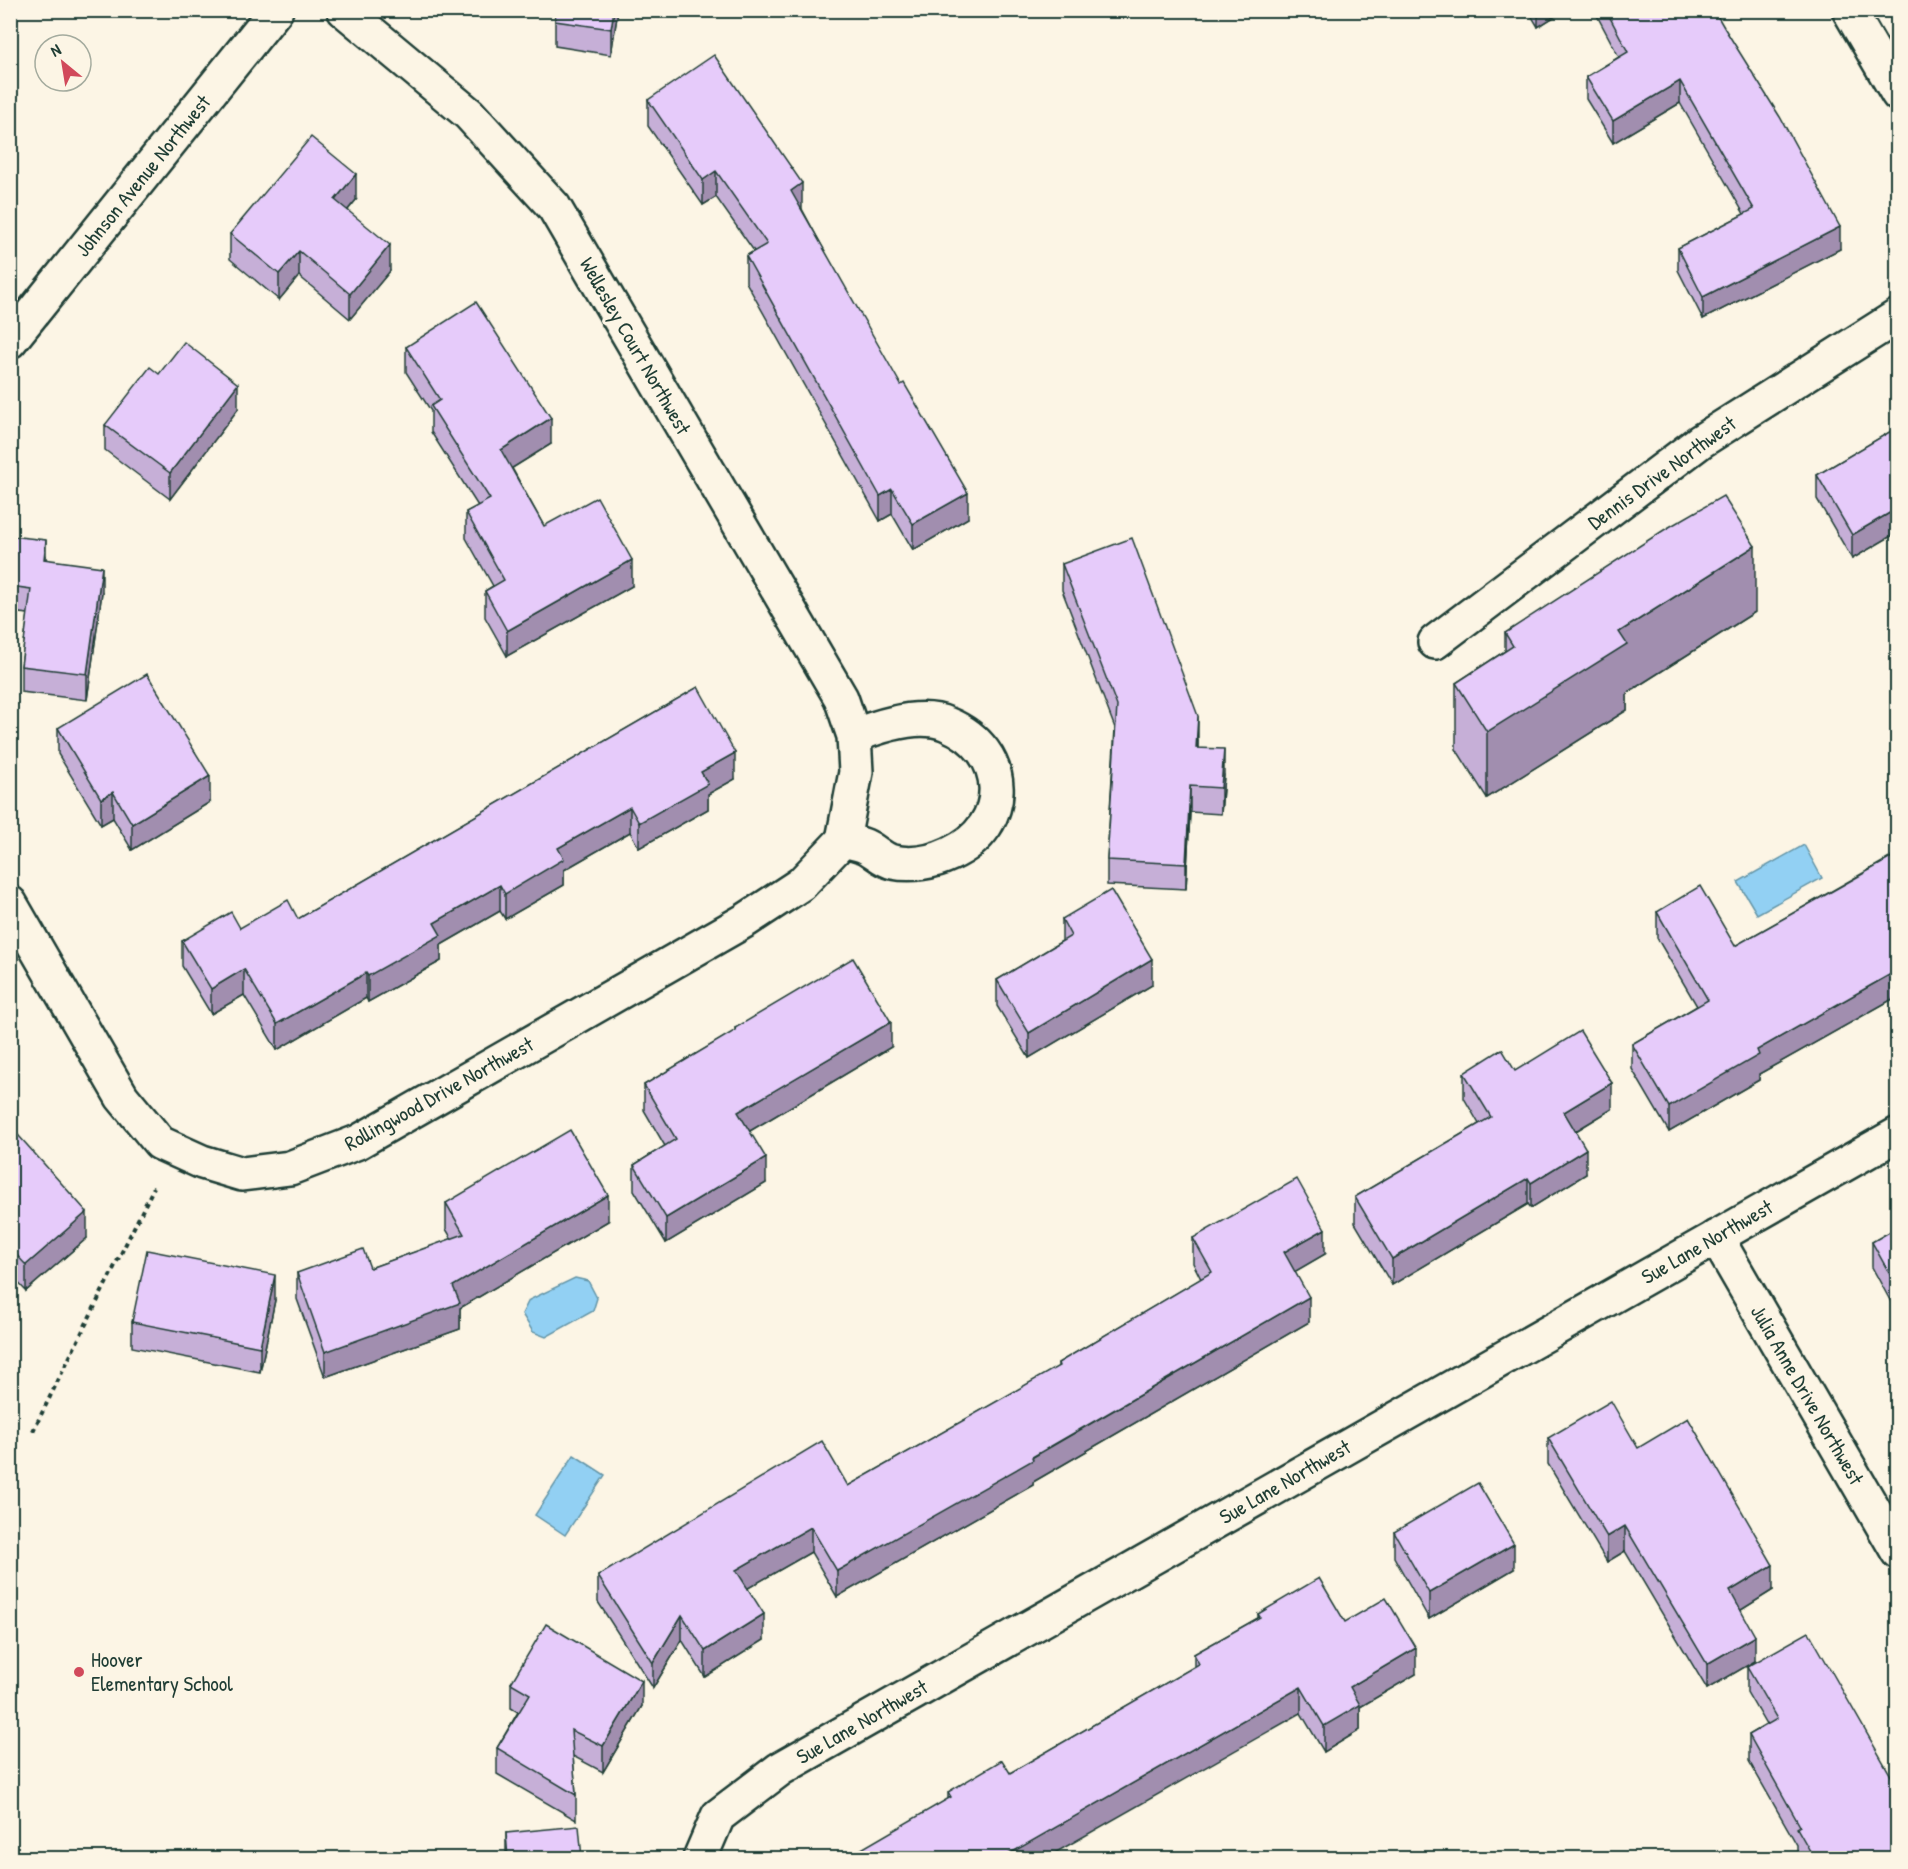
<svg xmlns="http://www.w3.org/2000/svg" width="1908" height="1869" viewBox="0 0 1908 1869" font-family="'Patrick Hand',sans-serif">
  <rect width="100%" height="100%" fill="#fcf5e5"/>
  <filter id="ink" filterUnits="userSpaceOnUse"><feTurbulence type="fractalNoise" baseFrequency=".0167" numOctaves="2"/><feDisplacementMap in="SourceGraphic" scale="12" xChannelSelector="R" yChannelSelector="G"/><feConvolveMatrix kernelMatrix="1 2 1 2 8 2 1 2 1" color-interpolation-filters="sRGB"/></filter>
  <g filter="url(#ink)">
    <g fill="#92d0f3" stroke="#6495a7" stroke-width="1.5">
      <path d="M 1804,845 L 1822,878 L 1757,914 L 1738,882 Z"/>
      <path d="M 575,1278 L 588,1281 L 597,1298 L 593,1311 L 546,1337 L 533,1332 L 522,1314 L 529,1300 Z"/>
      <path d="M 574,1455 L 605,1475 L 565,1535 L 535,1515 Z"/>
    </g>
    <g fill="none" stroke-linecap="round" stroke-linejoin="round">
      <g stroke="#1f3d34" stroke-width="38">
        <g id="minor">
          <path d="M 344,10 L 469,114 L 554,207 L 841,698 L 854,736 L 856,772 L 843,840 C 850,842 858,843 865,846 C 874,850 883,860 893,862 C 912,866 933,862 950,854 C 1013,826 1011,750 947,724 C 920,712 879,726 854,736"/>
          <path d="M 1849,10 L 1898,94"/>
          <path d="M 10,341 L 276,10"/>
          <path d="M 1435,642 L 1701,441 L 1898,316"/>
          <path d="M 10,903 L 122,1097 L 160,1143 L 202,1162 L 242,1174 L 290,1168 L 358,1142 L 746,920 L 801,884 L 843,840"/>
          <path d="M 1716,1237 L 1898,1552"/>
          <path d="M 700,1858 L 718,1816 L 780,1769 L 1898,1134"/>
        </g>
      </g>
      <path stroke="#1f3d34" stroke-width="4" stroke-dasharray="4.5 4.5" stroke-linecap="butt" d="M 33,1431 L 154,1187"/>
      <use href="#minor" stroke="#fcf5e5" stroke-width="33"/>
    </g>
    <g fill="#c6afd7" stroke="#1f3d34" stroke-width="1.5">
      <path d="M 556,10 L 618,10 L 611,55 L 555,46 L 555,21 Z"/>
      <path d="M 1528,10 L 1565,10 L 1538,27 Z"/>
      <path d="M 1594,10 L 1714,10 L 1840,249 L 1703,319 L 1678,270 L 1678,248 L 1744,214 L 1680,103 L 1613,143 L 1586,99 L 1586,77 L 1619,57 Z"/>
      <path d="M 648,100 L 802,209 L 968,518 L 913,550 L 892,514 L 880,521 L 746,282 L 746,256 L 754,251 L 716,197 L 703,205 L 648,126 Z"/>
      <path d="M 356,200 L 348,210 L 390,271 L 350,319 L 299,276 L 279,300 L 230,259 L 230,234 Z"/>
      <path d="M 406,347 L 551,444 L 512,468 L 544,526 L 632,586 L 507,656 L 485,617 L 485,591 L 493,586 L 466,538 L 466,512 L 478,506 L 431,432 L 431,411 L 406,372 Z"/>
      <path d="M 159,374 L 238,409 L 170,499 L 105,450 L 105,425 Z"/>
      <path d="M 1898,427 L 1898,532 L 1852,559 L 1817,499 L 1817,475 Z"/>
      <path d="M 10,536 L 46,559 L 102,592 L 87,700 L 21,692 L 21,666 L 28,614 L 10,612 Z"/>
      <path d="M 1062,564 L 1198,741 L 1198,748 L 1224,775 L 1221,814 L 1190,812 L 1186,889 L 1107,885 L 1107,860 L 1115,728 L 1062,590 Z"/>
      <path d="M 1755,612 L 1627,693 L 1627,710 L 1487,798 L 1456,749 L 1456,683 L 1505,651 L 1505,633 Z"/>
      <path d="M 698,687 L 735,779 L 708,794 L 708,809 L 639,848 L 630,832 L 564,870 L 564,885 L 505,919 L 500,911 L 441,945 L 441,961 L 368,1002 L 366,998 L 277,1050 L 244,995 L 211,1014 L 182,966 L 182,941 L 240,928 L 298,919 Z"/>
      <path d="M 58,728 L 210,802 L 132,850 L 113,818 L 101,825 L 58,754 Z"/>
      <path d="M 1898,841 L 1898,996 L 1759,1074 L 1759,1080 L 1669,1132 L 1632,1069 L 1632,1044 L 1697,1006 L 1657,938 L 1657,912 L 1735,946 L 1893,856 L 1893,844 Z"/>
      <path d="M 1062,919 L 1152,985 L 1029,1058 L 997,1006 L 997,980 L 1062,941 Z"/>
      <path d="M 735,1028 L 891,1047 L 750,1131 L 766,1183 L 666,1243 L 634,1190 L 634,1165 L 665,1146 L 644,1110 L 644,1085 L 735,1031 Z"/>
      <path d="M 1515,1071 L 1612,1109 L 1576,1131 L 1586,1174 L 1531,1208 L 1528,1204 L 1392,1285 L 1355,1223 L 1355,1197 L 1479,1124 L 1464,1098 L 1464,1073 Z"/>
      <path d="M 10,1126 L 87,1238 L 26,1291 L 10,1274 Z"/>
      <path d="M 446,1203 L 608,1221 L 460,1308 L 460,1329 L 325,1377 L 297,1299 L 297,1273 L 370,1268 L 452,1239 L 446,1229 Z"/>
      <path d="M 1898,1227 L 1898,1315 L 1872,1267 L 1872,1242 Z"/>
      <path d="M 1193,1238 L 1325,1254 L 1295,1271 L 1309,1322 L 1033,1482 L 1033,1485 L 837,1597 L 811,1552 L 748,1588 L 764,1640 L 705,1677 L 682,1640 L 653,1688 L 598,1602 L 598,1576 L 848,1486 L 1058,1367 L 1058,1363 L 1201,1279 L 1193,1263 Z"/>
      <path d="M 275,1300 L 260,1372 L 132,1347 L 132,1322 Z"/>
      <path d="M 1548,1438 L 1638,1448 L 1773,1590 L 1741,1610 L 1755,1661 L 1707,1689 L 1625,1551 L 1607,1562 L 1548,1464 Z"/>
      <path d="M 1394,1532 L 1514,1569 L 1429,1619 L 1394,1557 Z"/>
      <path d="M 1258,1614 L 1345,1622 L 1416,1674 L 1360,1707 L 1360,1730 L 1324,1752 L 1301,1713 L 948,1799 L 948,1792 L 1010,1773 L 1194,1667 L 1194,1654 L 1258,1618 Z"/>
      <path d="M 1747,1667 L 1898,1858 L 1800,1858 L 1797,1853 L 1797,1845 L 1749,1761 L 1749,1735 L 1766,1725 L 1747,1692 Z"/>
      <path d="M 511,1683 L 642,1706 L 603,1772 L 573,1756 L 576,1795 L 576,1820 L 497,1774 L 497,1748 L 518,1712 L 511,1708 Z"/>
      <path d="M 506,1833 L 582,1858 L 506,1858 Z"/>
    </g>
    <g fill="#a18eaf" stroke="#1f3d34" stroke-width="1.5">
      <path d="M 614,10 L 618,10 L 611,55 L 611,29 Z"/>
      <path d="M 1538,10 L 1565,10 L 1538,27 Z"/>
      <path d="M 1680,81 L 1680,103 L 1613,143 L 1613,121 Z"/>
      <path d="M 716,171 L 716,197 L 703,205 L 703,180 Z"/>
      <path d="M 356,174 L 356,200 L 335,225 L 335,200 Z"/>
      <path d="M 802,183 L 802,209 L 791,216 L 791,191 Z"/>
      <path d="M 1840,227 L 1840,249 L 1703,319 L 1703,297 Z"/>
      <path d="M 390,245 L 390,271 L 350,319 L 350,294 Z"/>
      <path d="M 299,251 L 299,276 L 279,300 L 279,274 Z"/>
      <path d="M 238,384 L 238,409 L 170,499 L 170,473 Z"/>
      <path d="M 551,418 L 551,444 L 501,475 L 501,450 Z"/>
      <path d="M 892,489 L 892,514 L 880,521 L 880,496 Z"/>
      <path d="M 968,493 L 968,518 L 913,550 L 913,524 Z"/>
      <path d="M 1898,508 L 1898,532 L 1852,559 L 1852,535 Z"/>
      <path d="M 46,540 L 46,566 L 44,559 Z"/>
      <path d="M 1755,546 L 1755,612 L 1627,693 L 1627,710 L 1487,798 L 1487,732 L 1619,632 Z"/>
      <path d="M 632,560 L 632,586 L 507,656 L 507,631 Z"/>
      <path d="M 102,567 L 102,592 L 87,700 L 87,674 Z"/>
      <path d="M 1198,716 L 1198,741 L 1196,774 L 1196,748 Z"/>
      <path d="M 1224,749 L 1224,775 L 1221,814 L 1221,788 Z"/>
      <path d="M 735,753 L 735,779 L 708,794 L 708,809 L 639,848 L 639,823 L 701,772 Z"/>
      <path d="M 210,776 L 210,802 L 132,850 L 132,824 Z"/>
      <path d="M 1190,786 L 1190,812 L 1186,889 L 1186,864 Z"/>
      <path d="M 113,792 L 113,818 L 101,825 L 101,799 Z"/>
      <path d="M 630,807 L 630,832 L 564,870 L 564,885 L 505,919 L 505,894 L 558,848 Z"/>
      <path d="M 500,885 L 500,911 L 441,945 L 441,961 L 368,1002 L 368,976 L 434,923 Z"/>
      <path d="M 1152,959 L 1152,985 L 1029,1058 L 1029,1033 Z"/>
      <path d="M 244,969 L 244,995 L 211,1014 L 211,989 Z"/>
      <path d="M 1898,970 L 1898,996 L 1759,1074 L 1759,1080 L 1669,1132 L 1669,1107 L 1757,1050 Z"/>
      <path d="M 366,973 L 366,998 L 277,1050 L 277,1024 Z"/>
      <path d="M 891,1022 L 891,1047 L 738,1138 L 738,1112 Z"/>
      <path d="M 1612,1083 L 1612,1109 L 1564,1138 L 1564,1112 Z"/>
      <path d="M 1586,1149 L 1586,1174 L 1531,1208 L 1531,1183 Z"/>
      <path d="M 766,1158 L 766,1183 L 666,1243 L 666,1218 Z"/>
      <path d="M 1528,1178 L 1528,1204 L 1392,1285 L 1392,1259 Z"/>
      <path d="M 608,1195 L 608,1221 L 460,1308 L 460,1329 L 325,1377 L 325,1352 L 453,1286 Z"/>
      <path d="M 87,1212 L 87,1238 L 26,1291 L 26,1265 Z"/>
      <path d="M 1325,1229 L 1325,1254 L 1284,1278 L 1284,1252 Z"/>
      <path d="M 275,1275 L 275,1300 L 260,1372 L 260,1347 Z"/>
      <path d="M 1309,1297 L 1309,1322 L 1033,1482 L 1033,1485 L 837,1597 L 837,1571 Z"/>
      <path d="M 1625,1526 L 1625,1551 L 1607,1562 L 1607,1537 Z"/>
      <path d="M 811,1527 L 811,1552 L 736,1595 L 736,1570 Z"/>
      <path d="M 1514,1544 L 1514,1569 L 1429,1619 L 1429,1593 Z"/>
      <path d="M 1773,1565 L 1773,1590 L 1730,1617 L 1730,1591 Z"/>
      <path d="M 764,1614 L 764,1640 L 705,1677 L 705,1651 Z"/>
      <path d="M 682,1615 L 682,1640 L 653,1688 L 653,1663 Z"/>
      <path d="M 1755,1636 L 1755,1661 L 1707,1689 L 1707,1664 Z"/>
      <path d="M 1416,1648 L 1416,1674 L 1360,1707 L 1360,1730 L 1324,1752 L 1324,1726 L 1350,1687 Z"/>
      <path d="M 642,1681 L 642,1706 L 603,1772 L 603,1746 Z"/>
      <path d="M 1301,1687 L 1301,1713 L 1046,1858 L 1002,1858 Z"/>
      <path d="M 1898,1853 L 1898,1858 L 1887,1858 Z"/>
    </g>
    <g fill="#e6cbfa" stroke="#1f3d34" stroke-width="1.5">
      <path d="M 556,10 L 614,10 L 611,29 L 555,21 Z"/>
      <path d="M 1606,10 L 1714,10 L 1725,29 L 1780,117 L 1840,227 L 1703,297 L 1678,248 L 1754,209 L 1680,81 L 1613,121 L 1586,77 L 1628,52 Z"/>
      <path d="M 714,55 L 802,183 L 791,191 L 901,385 L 904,383 L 968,493 L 913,524 L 892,489 L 880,496 L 746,256 L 767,244 L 716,171 L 703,180 L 648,100 Z"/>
      <path d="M 311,137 L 356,174 L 335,200 L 390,245 L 350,294 L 299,251 L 279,274 L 230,234 Z"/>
      <path d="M 476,302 L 551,418 L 501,450 L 544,526 L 597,497 L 632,560 L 507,631 L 485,591 L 504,580 L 466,512 L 490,499 L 431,406 L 440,400 L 406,347 Z"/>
      <path d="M 184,342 L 238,384 L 170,473 L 105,425 L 150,367 L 159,374 Z"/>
      <path d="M 1898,427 L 1898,508 L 1852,535 L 1817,475 Z"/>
      <path d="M 1723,496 L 1755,546 L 1619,632 L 1627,644 L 1487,732 L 1456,683 L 1513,646 L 1505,633 L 1664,530 Z"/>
      <path d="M 10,536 L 46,540 L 44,559 L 102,567 L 87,674 L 21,666 L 31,589 L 10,586 Z"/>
      <path d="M 1132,538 L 1198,716 L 1196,748 L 1224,749 L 1221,788 L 1190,786 L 1186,864 L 1107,860 L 1117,706 L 1062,564 Z"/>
      <path d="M 147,674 L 210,776 L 132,824 L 113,792 L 101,799 L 58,728 Z"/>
      <path d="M 698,687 L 735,753 L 701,772 L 708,784 L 639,823 L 630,807 L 558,848 L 564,859 L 505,894 L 500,885 L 434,923 L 441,935 L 368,976 L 366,973 L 277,1024 L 244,969 L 211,989 L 182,941 L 231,912 L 240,928 L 288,900 L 298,919 Z"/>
      <path d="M 1898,841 L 1898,851 L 1893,844 Z"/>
      <path d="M 1898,854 L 1898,970 L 1757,1050 L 1759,1055 L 1669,1107 L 1632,1044 L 1708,1000 L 1657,912 L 1700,886 L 1735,946 Z"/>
      <path d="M 1111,890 L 1152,959 L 1029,1033 L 997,980 L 1071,936 L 1062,919 Z"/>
      <path d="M 853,958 L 891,1022 L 738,1112 L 766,1158 L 666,1218 L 634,1165 L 676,1139 L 644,1085 L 736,1030 L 735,1028 Z"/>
      <path d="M 1580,1031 L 1612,1083 L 1564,1112 L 1586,1149 L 1531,1183 L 1528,1178 L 1392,1259 L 1355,1197 L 1491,1117 L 1464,1073 L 1502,1049 L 1515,1071 Z"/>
      <path d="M 10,1126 L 87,1212 L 26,1265 L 10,1248 Z"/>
      <path d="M 570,1130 L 608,1195 L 453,1286 L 460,1303 L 325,1352 L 297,1273 L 363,1249 L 370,1268 L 464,1234 L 446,1203 Z"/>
      <path d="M 1297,1179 L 1325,1229 L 1284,1252 L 1309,1297 L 1032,1457 L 1033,1460 L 837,1571 L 811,1527 L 736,1570 L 764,1614 L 705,1651 L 682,1615 L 653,1663 L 598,1576 L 822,1441 L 848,1486 L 1059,1366 L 1058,1363 L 1212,1272 L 1193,1238 Z"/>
      <path d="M 1898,1227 L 1898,1289 L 1872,1242 Z"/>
      <path d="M 147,1250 L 275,1275 L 260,1347 L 132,1322 Z"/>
      <path d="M 1611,1401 L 1638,1448 L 1688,1418 L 1773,1565 L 1730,1591 L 1755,1636 L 1707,1664 L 1625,1526 L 1607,1537 L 1548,1438 Z"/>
      <path d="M 1478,1483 L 1514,1544 L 1429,1593 L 1394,1532 Z"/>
      <path d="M 1319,1578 L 1345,1622 L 1386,1598 L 1416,1648 L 1350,1687 L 1360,1705 L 1324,1726 L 1301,1687 L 1002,1858 L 846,1858 L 951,1797 L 948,1792 L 1002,1760 L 1010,1773 L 1199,1664 L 1194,1654 L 1260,1617 L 1258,1614 Z"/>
      <path d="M 546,1624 L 642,1681 L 603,1746 L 571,1730 L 576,1795 L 497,1748 L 530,1694 L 511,1683 Z"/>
      <path d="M 1809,1632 L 1898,1788 L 1898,1853 L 1887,1858 L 1814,1858 L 1797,1828 L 1800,1826 L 1749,1735 L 1777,1719 L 1747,1667 Z"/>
      <path d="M 579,1826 L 582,1858 L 508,1858 L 506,1833 Z"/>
    </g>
  </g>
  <circle fill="#d1495b" stroke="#fcf5e5" stroke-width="2" cx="79" cy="1672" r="6"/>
  <g text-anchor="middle" stroke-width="6" stroke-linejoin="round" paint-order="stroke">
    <g font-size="21" fill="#1f3d34" stroke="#fcf5e5">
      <text transform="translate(143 176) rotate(-51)" y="7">Johnson Avenue Northwest</text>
      <text transform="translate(635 346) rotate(60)" y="7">Wellesley Court Northwest</text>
      <text transform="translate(1662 473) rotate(-36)" y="7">Dennis Drive Northwest</text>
      <text transform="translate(439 1094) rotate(-29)" y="7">Rollingwood Drive Northwest</text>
      <text transform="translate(1707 1242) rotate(-30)" y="7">Sue Lane Northwest</text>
      <text transform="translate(1807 1395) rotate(60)" y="7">Julia Anne Drive Northwest</text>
      <text transform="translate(1285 1482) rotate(-30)" y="7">Sue Lane Northwest</text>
      <text transform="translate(862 1722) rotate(-30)" y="7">Sue Lane Northwest</text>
    </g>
    <g font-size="21" fill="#1f3d34" stroke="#fcf5e5" text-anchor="start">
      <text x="91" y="1667">Hoover<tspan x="91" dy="24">Elementary School</tspan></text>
    </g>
  </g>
  <rect width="1908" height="1869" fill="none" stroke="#fcf5e5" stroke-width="36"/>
  <rect x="18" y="18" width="1872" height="1833" fill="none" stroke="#1f3d34" stroke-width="2" filter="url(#ink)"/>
  <g transform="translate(63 63) rotate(330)"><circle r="28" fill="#fcf5e5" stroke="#a4ab9e" stroke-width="1.5"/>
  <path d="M0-4.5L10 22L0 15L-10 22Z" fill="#d1495b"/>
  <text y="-9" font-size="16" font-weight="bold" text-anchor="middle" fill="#1f3d34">N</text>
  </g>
</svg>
